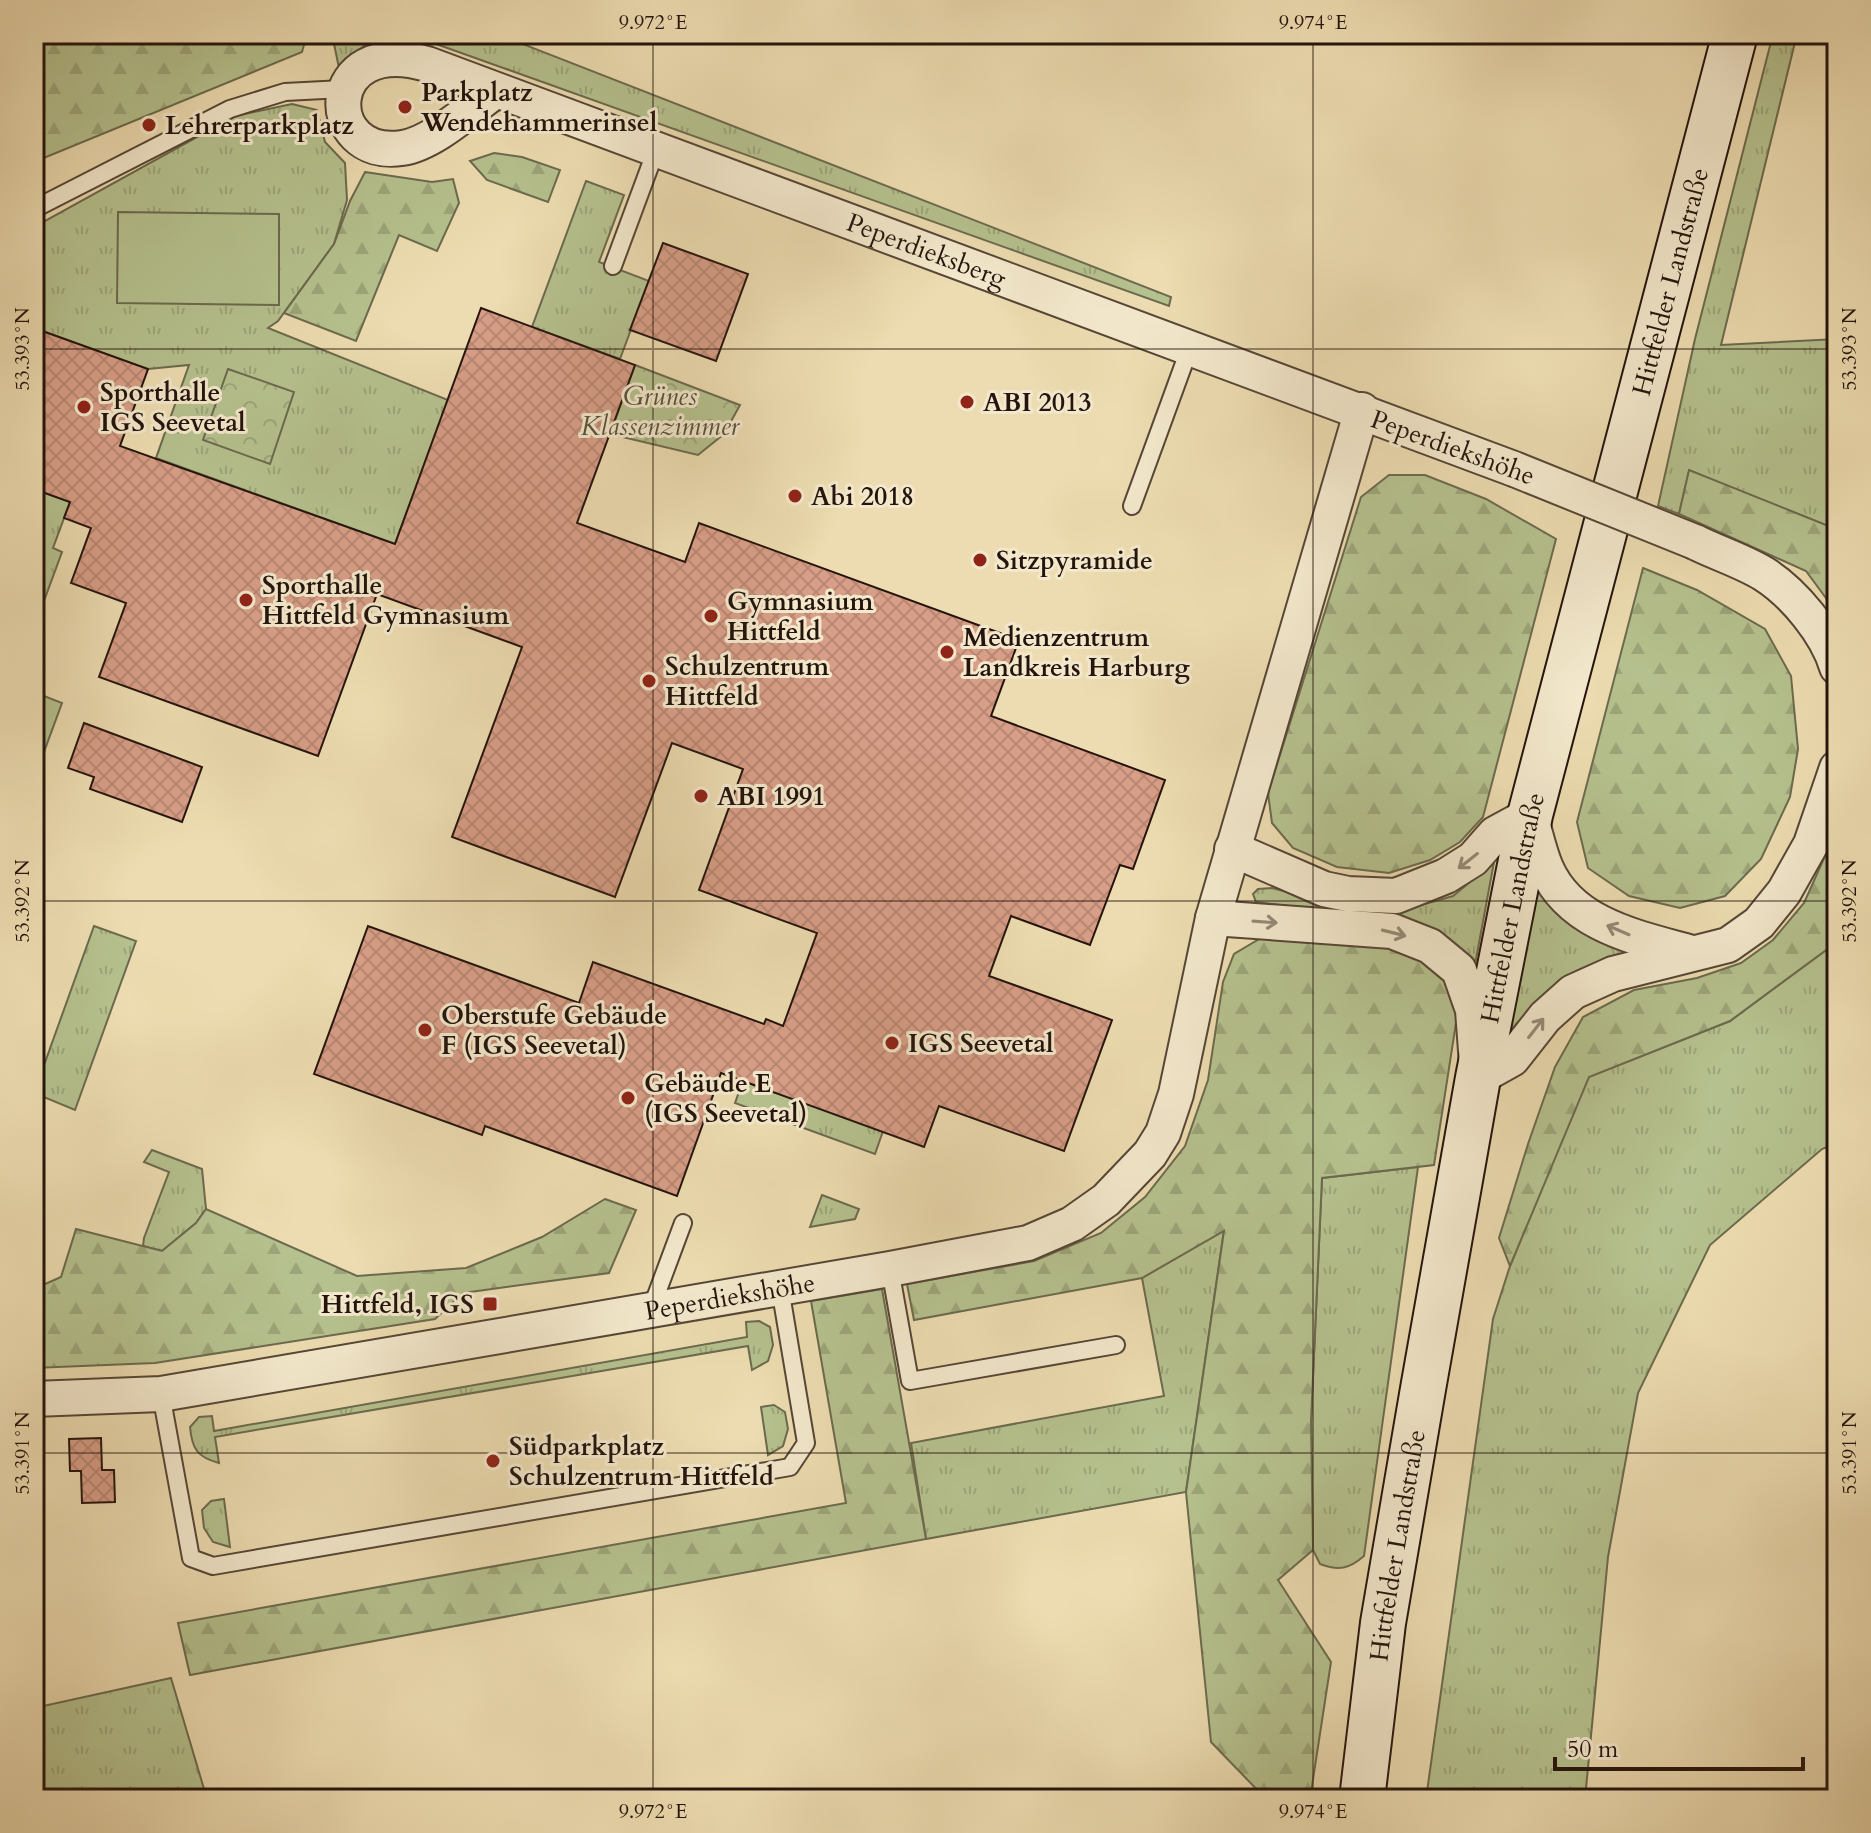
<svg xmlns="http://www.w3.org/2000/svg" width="1871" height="1833" viewBox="0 0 1871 1833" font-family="Cardo,serif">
  <defs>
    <pattern id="grass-tufts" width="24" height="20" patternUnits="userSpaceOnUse" patternTransform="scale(2)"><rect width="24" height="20" fill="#b5c18e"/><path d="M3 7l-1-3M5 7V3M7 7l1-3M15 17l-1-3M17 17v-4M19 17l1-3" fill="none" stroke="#9ca579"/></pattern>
    <pattern id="forest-firs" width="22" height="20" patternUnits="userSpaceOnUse" patternTransform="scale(2)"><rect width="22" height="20" fill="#b5c18e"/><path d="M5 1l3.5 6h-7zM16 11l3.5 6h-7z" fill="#9ca579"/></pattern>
    <pattern id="park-crowns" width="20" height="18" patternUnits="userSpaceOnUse" patternTransform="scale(2)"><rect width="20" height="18" fill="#b5c18e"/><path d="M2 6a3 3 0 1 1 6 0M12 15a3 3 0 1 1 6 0" fill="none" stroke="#9ca579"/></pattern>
    <pattern id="building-cross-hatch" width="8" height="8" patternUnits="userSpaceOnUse" patternTransform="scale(2)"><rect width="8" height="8" fill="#d89e87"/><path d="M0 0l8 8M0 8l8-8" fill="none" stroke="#b98773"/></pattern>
  </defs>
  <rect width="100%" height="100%" fill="#eddcb1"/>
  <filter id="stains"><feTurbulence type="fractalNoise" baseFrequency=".0025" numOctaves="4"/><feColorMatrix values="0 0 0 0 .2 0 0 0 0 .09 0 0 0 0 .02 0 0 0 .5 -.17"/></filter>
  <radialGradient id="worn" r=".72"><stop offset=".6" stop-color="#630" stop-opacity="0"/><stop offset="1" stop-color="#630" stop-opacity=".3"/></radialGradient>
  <g fill="url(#grass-tufts)" stroke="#6c6a4e" stroke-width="2">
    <path d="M 332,34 L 497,34 L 1171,297 L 1169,306 L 411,35 L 374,37 L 339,68 Z"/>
    <path d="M 1773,34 L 1797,34 L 1721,345 L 1837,339 L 1837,538 L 1826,525 L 1689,471 L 1679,514 L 1658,506 L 1695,339 Z"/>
    <path d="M 292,104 L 317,110 L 325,142 L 345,163 L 347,200 L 334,244 L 278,321 L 268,328 L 448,400 L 395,544 L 156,458 L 189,365 L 148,369 L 34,328 L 34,227 L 235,116 Z"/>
    <path d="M 586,181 L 624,195 L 599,262 L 649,281 L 620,359 L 532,327 Z"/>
    <path d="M 34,489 L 70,502 L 53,548 L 62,552 L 34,628 Z"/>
    <path d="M 34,692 L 62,703 L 34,779 Z"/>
    <path d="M 1494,862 L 1474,970 L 1459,947 L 1436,931 L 1381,918 L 1256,902 L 1253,894 L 1258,889 L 1272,888 L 1355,909 L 1400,911 L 1453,896 Z"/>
    <path d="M 1536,887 C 1567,929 1594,935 1641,953 C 1570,963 1555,982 1509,1032 Z"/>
    <path d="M 94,926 L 136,941 L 75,1110 L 34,1093 Z"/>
    <path d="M 1837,942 L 1837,1143 L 1822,1149 L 1710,1245 L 1638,1393 L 1608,1557 L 1585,1799 L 1426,1799 L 1493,1319 L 1510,1266 L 1588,1077 L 1730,1021 Z"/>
    <path d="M 743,1081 L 883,1131 L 875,1154 L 735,1103 Z"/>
    <path d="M 152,1150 L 202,1169 L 206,1209 L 196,1223 L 162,1251 L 143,1246 L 144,1238 L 169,1172 L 144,1162 Z"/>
    <path d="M 1418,1167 L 1364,1556 C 1349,1569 1339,1571 1320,1564 L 1313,1550 L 1311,1421 L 1322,1178 Z"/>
    <path d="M 822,1195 L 859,1209 L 855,1219 L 810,1227 Z"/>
    <path d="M 1224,1230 L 1186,1492 L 926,1539 L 911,1443 L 1164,1396 L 1142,1278 Z"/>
    <path d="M 759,1321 L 770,1327 L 773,1345 L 768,1361 L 752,1370 L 748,1346 L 215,1437 L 219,1463 C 197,1457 192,1449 190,1427 L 199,1417 L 212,1416 L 214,1431 L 747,1337 L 746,1322 Z"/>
    <path d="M 774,1405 L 785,1412 L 788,1429 L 783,1446 L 768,1455 L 761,1407 Z"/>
    <path d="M 224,1499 L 230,1547 L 213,1542 L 204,1528 L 202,1510 L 211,1501 Z"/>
    <path d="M 171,1678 L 207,1799 L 34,1799 L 34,1708 Z"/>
  </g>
  <g fill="url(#forest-firs)" stroke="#6c6a4e" stroke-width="2">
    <path d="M 34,34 L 307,34 L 302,52 L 34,162 Z"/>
    <path d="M 494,153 L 522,157 L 560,170 L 548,202 L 487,180 L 470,161 Z"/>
    <path d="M 365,172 L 432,182 L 453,179 L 459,203 L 437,251 L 399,235 L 356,341 L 284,313 L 334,244 L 350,201 Z"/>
    <path d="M 1689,470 L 1826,525 L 1837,538 L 1837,613 L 1806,571 L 1679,514 Z"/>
    <path d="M 1389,475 L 1425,475 L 1486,499 L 1556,539 L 1483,817 L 1460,842 L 1430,860 L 1389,873 L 1337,867 L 1293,848 L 1272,823 L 1268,793 L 1361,497 Z"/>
    <path d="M 1643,568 L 1697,590 L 1765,629 L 1791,676 L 1798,749 L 1790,797 L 1761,859 L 1725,896 L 1680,908 L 1629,896 L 1588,868 L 1577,822 Z"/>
    <path d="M 1834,836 L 1837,836 L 1837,942 L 1730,1021 L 1589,1077 L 1510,1266 L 1499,1238 L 1528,1144 L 1555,1067 L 1583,1017 L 1634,990 L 1697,978 L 1741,963 L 1773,940 L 1804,903 Z"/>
    <path d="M 1261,938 L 1388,944 L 1425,959 L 1449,979 L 1458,1010 L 1434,1165 L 1322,1178 L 1311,1421 L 1313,1550 L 1278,1580 L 1331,1662 L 1310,1799 L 1266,1799 L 1211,1742 L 1186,1492 L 1224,1231 L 1142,1278 L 914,1320 L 907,1284 L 1034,1261 L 1101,1233 L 1145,1197 L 1185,1146 L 1208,1080 L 1223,982 L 1234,954 Z"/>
    <path d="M 605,1199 L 636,1210 L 609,1273 L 463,1293 L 435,1319 L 155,1363 L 34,1368 L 34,1289 L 61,1277 L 76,1229 L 162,1251 L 196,1223 L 206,1209 L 357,1276 L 466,1268 L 542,1237 Z"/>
    <path d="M 882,1289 L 926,1539 L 190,1675 L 178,1623 L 846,1503 L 811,1301 Z"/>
  </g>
  <g fill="url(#park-crowns)" stroke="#6c6a4e" stroke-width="2">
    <path d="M 635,365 L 740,405 L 724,434 L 698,455 L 610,434 Z"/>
    <path d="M 228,369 L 294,392 L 270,464 L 203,440 Z"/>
  </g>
  <path fill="#b5c18e" stroke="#6c6a4e" stroke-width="2" d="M 118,212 L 279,214 L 279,305 L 117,303 Z"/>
  <g fill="url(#building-cross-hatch)" stroke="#24140d" stroke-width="2">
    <path d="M 663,243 L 748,274 L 716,361 L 630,330 Z"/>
    <path d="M 481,308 L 635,365 L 577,523 L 685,562 L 699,523 L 1019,640 L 991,716 L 1165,780 L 1133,869 L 1120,865 L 1090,945 L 1011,916 L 989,976 L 1112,1020 L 1064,1151 L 939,1106 L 924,1147 L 721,1073 L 677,1196 L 485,1126 L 482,1135 L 314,1074 L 368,926 L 579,1003 L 593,962 L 764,1024 L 766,1019 L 783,1026 L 817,933 L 699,890 L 743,769 L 672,743 L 615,897 L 452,837 L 522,647 L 377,594 L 318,756 L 99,677 L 126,603 L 71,583 L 91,528 L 64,518 L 70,502 L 34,489 L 34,328 L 148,369 L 120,446 L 395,544 Z"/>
    <path d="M 84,723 L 202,767 L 182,822 L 90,789 L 94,777 L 68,768 Z"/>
    <path d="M 101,1438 L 102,1470 L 114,1470 L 115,1502 L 82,1503 L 81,1471 L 70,1471 L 69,1439 Z"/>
  </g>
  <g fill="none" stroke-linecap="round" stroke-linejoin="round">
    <g stroke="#564636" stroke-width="20">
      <g id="service">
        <path d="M 34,209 L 230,109 L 285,92 L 343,89"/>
        <path d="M 613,266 L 656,150"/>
        <path d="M 1132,506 L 1190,347"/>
        <path d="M 890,1269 L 910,1381 L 1116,1345"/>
        <path d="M 651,1309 L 683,1223"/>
        <path d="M 161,1394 L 191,1558 L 213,1566 L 790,1467 L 806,1443 L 780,1288"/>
      </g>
    </g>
    <g stroke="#564636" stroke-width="38">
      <g id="minor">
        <path id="s1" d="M 495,91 C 470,109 432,144 402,148 C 320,160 320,33 427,64 L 1514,469"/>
        <path d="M 1695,542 C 1717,553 1743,561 1764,574 C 1794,593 1827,633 1837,667"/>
        <path d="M 1232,849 L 1324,889 L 1348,894 L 1396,896 L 1446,876 L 1473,859 L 1495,834 L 1530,815 C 1535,832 1539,852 1546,868 C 1571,926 1639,938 1692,953"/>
        <path d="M 1213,918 L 1392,931 L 1430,946 L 1459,970 L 1473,1010 L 1478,1078 L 1512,1059 L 1545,1017 L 1573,992 L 1613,974 L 1728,945 L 1759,923 L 1784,892 L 1811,844 L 1837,768"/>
        <path id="s2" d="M 34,1399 L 161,1394 L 890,1269 L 1028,1243 L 1072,1224 L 1106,1200 L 1150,1154 L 1163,1133 L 1176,1094 L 1213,918 L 1362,410"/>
      </g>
    </g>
    <g stroke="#24140d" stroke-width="48">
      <g id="secondary">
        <path id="s3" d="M 1362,1799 L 1383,1623 L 1423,1389 L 1478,1078 L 1530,815 L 1735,34"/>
      </g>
    </g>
    <use href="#service" stroke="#f3e8cc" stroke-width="16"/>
    <use href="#minor" stroke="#f3e8cc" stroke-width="34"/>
    <use href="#secondary" stroke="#f3e8cc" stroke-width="44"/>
    <g stroke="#564636" stroke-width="38" stroke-linecap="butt">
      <path id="minor-bridge" d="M 1514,469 L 1695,542"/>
    </g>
    <use href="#minor-bridge" stroke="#f3e8cc" stroke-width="34"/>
  </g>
  <defs><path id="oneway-shaft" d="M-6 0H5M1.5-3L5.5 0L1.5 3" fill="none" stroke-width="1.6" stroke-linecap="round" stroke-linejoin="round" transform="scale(2)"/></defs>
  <g stroke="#968976">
    <use href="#oneway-shaft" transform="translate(1468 861) rotate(142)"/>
    <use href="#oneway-shaft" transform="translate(1265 922) rotate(4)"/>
    <use href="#oneway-shaft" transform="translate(1618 930) rotate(-157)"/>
    <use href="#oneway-shaft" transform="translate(1394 933) rotate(14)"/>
    <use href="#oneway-shaft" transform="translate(1536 1028) rotate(-52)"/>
  </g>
  <path fill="none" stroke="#24140d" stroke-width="2" stroke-opacity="0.45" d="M 653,34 L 653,1799M 1313,34 L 1313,1799M 34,349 L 1837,349M 34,901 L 1837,901M 34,1453 L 1837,1453"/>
  <g fill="#8f2418" stroke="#f3e8cc" stroke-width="3">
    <circle cx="405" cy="107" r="8"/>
    <circle cx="149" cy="125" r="8"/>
    <circle cx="967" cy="402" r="8"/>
    <circle cx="84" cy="407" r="8"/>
    <circle cx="795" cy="496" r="8"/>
    <circle cx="980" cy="560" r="8"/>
    <circle cx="246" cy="600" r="8"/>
    <circle cx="711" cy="616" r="8"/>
    <circle cx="947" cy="652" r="8"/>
    <circle cx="649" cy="681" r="8"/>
    <circle cx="701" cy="796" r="8"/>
    <circle cx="425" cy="1030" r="8"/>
    <circle cx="892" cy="1043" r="8"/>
    <circle cx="628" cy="1098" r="8"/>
    <rect x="482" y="1296" width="16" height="16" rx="4"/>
    <circle cx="493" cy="1461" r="8"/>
  </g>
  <g text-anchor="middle" stroke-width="6" stroke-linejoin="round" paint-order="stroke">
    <g font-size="26" font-weight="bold" fill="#24140d" stroke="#f3e8cc" text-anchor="start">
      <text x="421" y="101">Parkplatz<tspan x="421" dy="30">Wendehammerinsel</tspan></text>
      <text x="165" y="134">Lehrerparkplatz</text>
      <text x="100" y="401">Sporthalle<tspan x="100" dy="30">IGS Seevetal</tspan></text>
      <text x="983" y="411">ABI 2013</text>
      <text x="811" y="505">Abi 2018</text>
      <text x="996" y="569">Sitzpyramide</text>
      <text x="262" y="594">Sporthalle<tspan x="262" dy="30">Hittfeld Gymnasium</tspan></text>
      <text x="727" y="610">Gymnasium<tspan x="727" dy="30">Hittfeld</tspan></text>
      <text x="963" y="646">Medienzentrum<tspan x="963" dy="30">Landkreis Harburg</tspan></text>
      <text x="665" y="675">Schulzentrum<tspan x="665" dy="30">Hittfeld</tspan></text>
      <text x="717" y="805">ABI 1991</text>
      <text x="441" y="1024">Oberstufe Gebäude<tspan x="441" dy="30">F (IGS Seevetal)</tspan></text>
      <text x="908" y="1052">IGS Seevetal</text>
      <text x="644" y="1092">Gebäude E<tspan x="644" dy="30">(IGS Seevetal)</tspan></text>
      <text x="474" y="1313" text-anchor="end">Hittfeld, IGS</text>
      <text x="509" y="1455">Südparkplatz<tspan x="509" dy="30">Schulzentrum Hittfeld</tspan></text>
    </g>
    <g font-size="26" fill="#24140d" stroke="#f3e8cc">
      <text dy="9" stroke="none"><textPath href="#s1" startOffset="836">Peperdieksberg</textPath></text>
      <text dy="9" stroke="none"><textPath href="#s3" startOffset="1550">Hittfelder Landstraße</textPath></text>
      <text transform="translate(1453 447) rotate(20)" y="9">Peperdiekshöhe</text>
      <text dy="9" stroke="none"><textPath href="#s3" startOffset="904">Hittfelder Landstraße</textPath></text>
      <text dy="9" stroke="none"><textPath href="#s2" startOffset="704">Peperdiekshöhe</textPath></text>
      <text dy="9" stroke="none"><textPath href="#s3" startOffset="256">Hittfelder Landstraße</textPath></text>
    </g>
    <g font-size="26" font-style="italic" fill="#57513a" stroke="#f3e8cc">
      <text x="660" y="405">Grünes<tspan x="660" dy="30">Klassenzimmer</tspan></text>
    </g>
  </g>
  <rect width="1871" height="1833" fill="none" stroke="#eddcb1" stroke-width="88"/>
  <path d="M1555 1757v12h248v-12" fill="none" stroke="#24140d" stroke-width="4"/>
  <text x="1567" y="1757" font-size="24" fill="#24140d" stroke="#f3e8cc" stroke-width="6" paint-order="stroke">50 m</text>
  <rect x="44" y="44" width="1783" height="1745" fill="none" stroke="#24140d" stroke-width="3"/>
  <g font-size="20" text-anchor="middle" fill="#24140d">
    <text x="653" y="29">9.972°E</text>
    <text x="1313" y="29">9.974°E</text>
    <text transform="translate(22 349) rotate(-90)" y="7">53.393°N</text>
    <text transform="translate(1849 349) rotate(-90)" y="7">53.393°N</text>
    <text transform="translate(22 901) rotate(-90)" y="7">53.392°N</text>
    <text transform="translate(1849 901) rotate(-90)" y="7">53.392°N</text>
    <text transform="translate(22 1453) rotate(-90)" y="7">53.391°N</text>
    <text transform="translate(1849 1453) rotate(-90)" y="7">53.391°N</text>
    <text x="653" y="1818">9.972°E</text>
    <text x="1313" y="1818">9.974°E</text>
  </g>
  <rect width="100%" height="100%" filter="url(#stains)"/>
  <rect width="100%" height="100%" fill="url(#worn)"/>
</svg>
